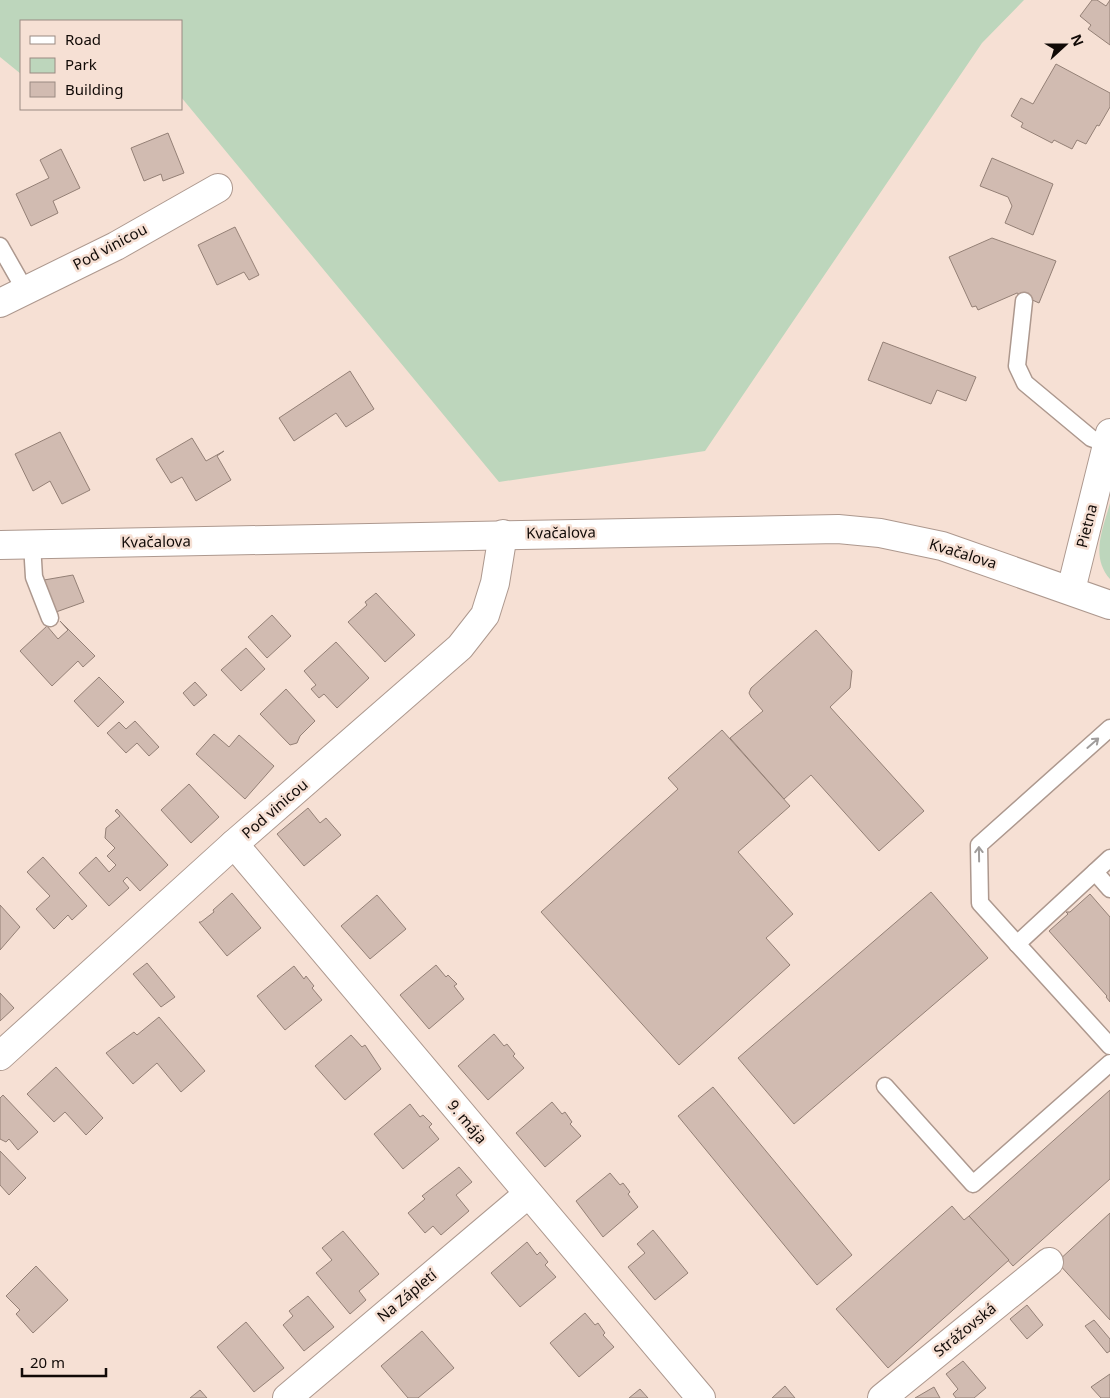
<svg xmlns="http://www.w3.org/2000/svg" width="1110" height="1398" viewBox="0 0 1110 1398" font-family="'Noto Sans',sans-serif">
  <rect width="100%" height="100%" fill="#f6e0d4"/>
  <g fill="#bdd6bc">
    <path d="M 0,0 L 1024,0 L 982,43 L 705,451 L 499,482 L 181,97 L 181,21 L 21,21 L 21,74 L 0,57 Z"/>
    <path d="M 1110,503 L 1110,579 C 1090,556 1103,529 1110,503 Z"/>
  </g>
  <g fill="#d1bbb1" stroke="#948076">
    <path d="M 1092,0 L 1097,0 L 1106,6 L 1110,0 L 1110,45 L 1088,29 L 1091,25 L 1080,16 Z"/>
    <path d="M 1056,64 L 1110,93 L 1110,107 L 1099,126 L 1097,125 L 1086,144 L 1077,140 L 1072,149 L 1054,140 L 1052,143 L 1021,127 L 1023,123 L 1011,116 L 1021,98 L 1033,104 Z"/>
    <path d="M 168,133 L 184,173 L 163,181 L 161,174 L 144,181 L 131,148 Z"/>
    <path d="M 61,149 L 80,188 L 53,201 L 58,213 L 31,226 L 16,194 L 49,178 L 40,160 Z"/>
    <path d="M 992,158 L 1053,184 L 1033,235 L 1005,223 L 1012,206 L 1008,197 L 980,186 Z"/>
    <path d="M 235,227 L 259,275 L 249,280 L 244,272 L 217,285 L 198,245 Z"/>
    <path d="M 992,238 L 1056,261 L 1039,303 L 1017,293 L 978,310 L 976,306 L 972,307 L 949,257 Z"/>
    <path d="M 883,342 L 976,377 L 966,401 L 937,390 L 931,404 L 868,380 Z"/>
    <path d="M 350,371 L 374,409 L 346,427 L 336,413 L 294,441 L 279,418 Z"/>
    <path d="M 60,432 L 90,490 L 62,504 L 50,481 L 33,491 L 15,454 Z"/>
    <path d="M 192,438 L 206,461 L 224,451 L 217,456 L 231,480 L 196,501 L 182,477 L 171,483 L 156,459 Z"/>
    <path d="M 73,575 L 84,602 L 56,612 L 44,580 Z"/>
    <path d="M 376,593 L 415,635 L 385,662 L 348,622 L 367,605 L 365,602 Z"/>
    <path d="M 272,615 L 291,636 L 267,658 L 248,637 Z"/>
    <path d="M 60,621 L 95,656 L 83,667 L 78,661 L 52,686 L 20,651 L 47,626 L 58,639 L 68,630 Z"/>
    <path d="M 816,630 L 852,671 L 850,688 L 830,707 L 924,811 L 879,851 L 811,775 L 784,799 L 730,738 L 763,711 L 751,697 L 749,693 L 751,688 Z"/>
    <path d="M 336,642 L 369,678 L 337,708 L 324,694 L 319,698 L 311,689 L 316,685 L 304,671 Z"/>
    <path d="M 246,648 L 265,669 L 241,691 L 221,670 Z"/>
    <path d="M 99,677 L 124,702 L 98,727 L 74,701 Z"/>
    <path d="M 195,682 L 207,695 L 194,706 L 183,693 Z"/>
    <path d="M 286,689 L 315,721 L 300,736 L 297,743 L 290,745 L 260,714 Z"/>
    <path d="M 135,721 L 159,747 L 149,756 L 137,743 L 126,753 L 107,733 L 119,722 L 126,729 Z"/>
    <path d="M 722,730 L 790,806 L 738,852 L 793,914 L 766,938 L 790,965 L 679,1065 L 541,912 L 678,789 L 668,778 Z"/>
    <path d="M 214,734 L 229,747 L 239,735 L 274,766 L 245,799 L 196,754 Z"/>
    <path d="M 189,784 L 219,817 L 191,843 L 161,810 Z"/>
    <path d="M 308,808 L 320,823 L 326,818 L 341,835 L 304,866 L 277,834 Z"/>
    <path d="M 117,809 L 168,865 L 140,891 L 127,877 L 123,881 L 129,888 L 109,906 L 79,873 L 96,857 L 109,872 L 116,865 L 107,856 L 115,848 L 105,838 L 106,828 L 120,816 L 115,811 Z"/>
    <path d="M 43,857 L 87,906 L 72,920 L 68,915 L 54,929 L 36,909 L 50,896 L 27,872 Z"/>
    <path d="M 931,892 L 988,958 L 794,1124 L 738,1058 Z"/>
    <path d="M 232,893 L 261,928 L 227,956 L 199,922 L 201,922 L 214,912 L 213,910 Z"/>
    <path d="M 1090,894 L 1110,917 L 1110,1002 L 1106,997 L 1107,996 L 1049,931 L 1068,914 L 1066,912 L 1070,912 Z"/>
    <path d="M 377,895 L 406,929 L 370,959 L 341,926 Z"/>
    <path d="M 0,905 L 20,927 L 0,950 Z"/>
    <path d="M 147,963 L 175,997 L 161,1007 L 133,974 Z"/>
    <path d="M 436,965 L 446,977 L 448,975 L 457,984 L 454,986 L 464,999 L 429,1029 L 400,995 Z"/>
    <path d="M 294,966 L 304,979 L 306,976 L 314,986 L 312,988 L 322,1000 L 285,1030 L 257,996 Z"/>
    <path d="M 0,993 L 14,1008 L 0,1021 Z"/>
    <path d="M 159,1017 L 205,1071 L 181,1092 L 157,1063 L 133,1084 L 106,1053 L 134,1032 L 137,1035 Z"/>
    <path d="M 494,1034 L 504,1046 L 507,1044 L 515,1054 L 513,1056 L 524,1068 L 488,1100 L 458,1066 Z"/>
    <path d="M 351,1035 L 362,1047 L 365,1045 L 381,1069 L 345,1100 L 315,1066 Z"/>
    <path d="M 56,1067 L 103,1118 L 86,1135 L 65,1112 L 54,1122 L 27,1094 Z"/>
    <path d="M 713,1087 L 852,1255 L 817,1285 L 678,1116 Z"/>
    <path d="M 1110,1090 L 1110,1179 L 1013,1266 L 969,1216 Z"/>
    <path d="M 3,1095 L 38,1132 L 18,1150 L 9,1139 L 6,1142 L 0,1139 L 0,1098 Z"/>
    <path d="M 552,1102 L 562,1114 L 565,1112 L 572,1122 L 570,1124 L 581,1136 L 545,1167 L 516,1133 Z"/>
    <path d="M 410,1104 L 420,1117 L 423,1115 L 432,1124 L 429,1127 L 439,1139 L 403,1169 L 374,1134 Z"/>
    <path d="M 0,1151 L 26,1178 L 9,1195 L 0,1185 Z"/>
    <path d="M 459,1167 L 472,1182 L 456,1195 L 469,1211 L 441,1235 L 433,1226 L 425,1233 L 408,1213 L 425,1199 L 422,1196 Z"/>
    <path d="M 610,1173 L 620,1185 L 623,1183 L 630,1192 L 628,1194 L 638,1207 L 603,1237 L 576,1201 Z"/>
    <path d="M 952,1206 L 964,1220 L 969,1216 L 1009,1260 L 888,1368 L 836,1309 Z"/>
    <path d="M 1110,1213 L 1110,1320 L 1057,1262 Z"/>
    <path d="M 653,1230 L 688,1273 L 655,1300 L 628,1267 L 645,1253 L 637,1244 Z"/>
    <path d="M 343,1231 L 379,1274 L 359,1291 L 366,1300 L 350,1314 L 316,1273 L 332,1260 L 322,1248 Z"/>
    <path d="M 527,1242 L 537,1255 L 540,1252 L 548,1262 L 545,1265 L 556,1277 L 520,1307 L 491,1273 Z"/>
    <path d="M 36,1266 L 68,1300 L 33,1333 L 16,1314 L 20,1310 L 6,1296 Z"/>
    <path d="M 308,1296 L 334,1327 L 304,1351 L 283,1325 L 293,1316 L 289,1311 Z"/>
    <path d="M 1027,1305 L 1043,1325 L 1027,1339 L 1010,1319 Z"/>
    <path d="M 585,1313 L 595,1325 L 598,1323 L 605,1333 L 603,1335 L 614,1347 L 579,1377 L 550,1343 Z"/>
    <path d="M 1094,1320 L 1110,1339 L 1110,1351 L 1107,1353 L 1085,1326 Z"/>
    <path d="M 246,1322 L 284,1368 L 254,1392 L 217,1347 Z"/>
    <path d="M 422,1331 L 454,1368 L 418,1398 L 408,1398 L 381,1366 Z"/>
    <path d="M 963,1361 L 986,1388 L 974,1398 L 956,1398 L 953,1394 L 958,1389 L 946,1374 Z"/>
    <path d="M 1110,1374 L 1110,1398 L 1101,1398 L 1091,1387 Z"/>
    <path d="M 785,1386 L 795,1398 L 772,1398 Z"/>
    <path d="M 934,1387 L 940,1398 L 915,1398 Z"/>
    <path d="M 640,1389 L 648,1398 L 629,1398 Z"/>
    <path d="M 200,1390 L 207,1398 L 190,1398 Z"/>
  </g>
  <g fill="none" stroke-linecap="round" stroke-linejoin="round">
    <g stroke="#ad988e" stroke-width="19">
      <g id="lane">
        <path d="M 0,246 L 25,290"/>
        <path d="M 1024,301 L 1017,366 L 1025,383 L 1091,438 L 1107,444"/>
        <path d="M 32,544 L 34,577 L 50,618"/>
        <path d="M 1110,728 L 979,845 L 980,903 L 1110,1046"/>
        <path d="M 1095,872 L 1110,889"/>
        <path d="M 1017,944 L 1110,858"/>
        <path d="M 885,1086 L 973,1184 L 1110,1063"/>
      </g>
    </g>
    <g stroke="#ad988e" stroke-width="30">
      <g id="street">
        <path d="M 0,303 L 116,246 L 218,188"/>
        <path d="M 0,545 L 838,529 L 880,533 L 942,546 L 1110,605"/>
        <path d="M 1071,590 L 1110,433"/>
        <path d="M 234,844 L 701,1398"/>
        <path d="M 0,1056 L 234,844 L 460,647 L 485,615 L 495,583 L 503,534"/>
        <path d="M 287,1398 L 528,1194"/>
        <path d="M 882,1398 L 1049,1262"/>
      </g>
    </g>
    <use href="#lane" stroke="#fff" stroke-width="16"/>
    <use href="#street" stroke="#fff" stroke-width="28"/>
  </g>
  <defs><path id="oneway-shaft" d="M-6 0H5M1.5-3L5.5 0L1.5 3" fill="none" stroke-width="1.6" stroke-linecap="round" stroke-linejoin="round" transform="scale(1.25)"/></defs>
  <g stroke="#a09d9c">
    <use href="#oneway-shaft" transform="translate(1093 743) rotate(-41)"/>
    <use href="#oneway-shaft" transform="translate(979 854) rotate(-91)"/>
  </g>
  <g text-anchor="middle" stroke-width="5" stroke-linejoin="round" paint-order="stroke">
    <g font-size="15" fill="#110a07" stroke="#f6e0d4">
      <text transform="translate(110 247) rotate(-28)" y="5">Pod vinicou</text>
      <text transform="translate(1087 526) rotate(-76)" y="5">Pietna</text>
      <text transform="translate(561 533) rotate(-1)" y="5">Kvačalova</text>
      <text transform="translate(156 542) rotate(-1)" y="5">Kvačalova</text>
      <text transform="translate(963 554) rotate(17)" y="5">Kvačalova</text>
      <text transform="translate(275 809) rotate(-41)" y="5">Pod vinicou</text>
      <text transform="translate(467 1122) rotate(50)" y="5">9. mája</text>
      <text transform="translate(407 1296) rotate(-40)" y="5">Na Zápletí</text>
      <text transform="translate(965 1330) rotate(-39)" y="5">Strážovská</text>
    </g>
  </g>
  <rect x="20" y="20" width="162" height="90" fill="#f6e0d4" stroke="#9a8a82"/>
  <rect x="30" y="36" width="25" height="8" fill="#ffffff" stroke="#9a8a82"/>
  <text x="65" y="45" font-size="15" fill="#110a07">Road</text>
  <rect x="30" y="58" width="25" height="15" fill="#bdd6bc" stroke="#9a8a82"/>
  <text x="65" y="70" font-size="15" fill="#110a07">Park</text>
  <rect x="30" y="82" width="25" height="15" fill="#d1bbb1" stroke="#9a8a82"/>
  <text x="65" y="95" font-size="15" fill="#110a07">Building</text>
  <g transform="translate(1065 45) rotate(69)" stroke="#f6e0d4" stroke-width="4" paint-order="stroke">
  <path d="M0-4L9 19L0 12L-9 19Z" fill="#110a07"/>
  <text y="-8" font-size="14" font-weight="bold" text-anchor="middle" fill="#110a07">N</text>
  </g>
  <path d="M22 1368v8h84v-8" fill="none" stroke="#110a07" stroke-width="2.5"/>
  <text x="30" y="1368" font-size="15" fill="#110a07" stroke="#f6e0d4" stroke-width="4" paint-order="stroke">20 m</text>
</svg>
